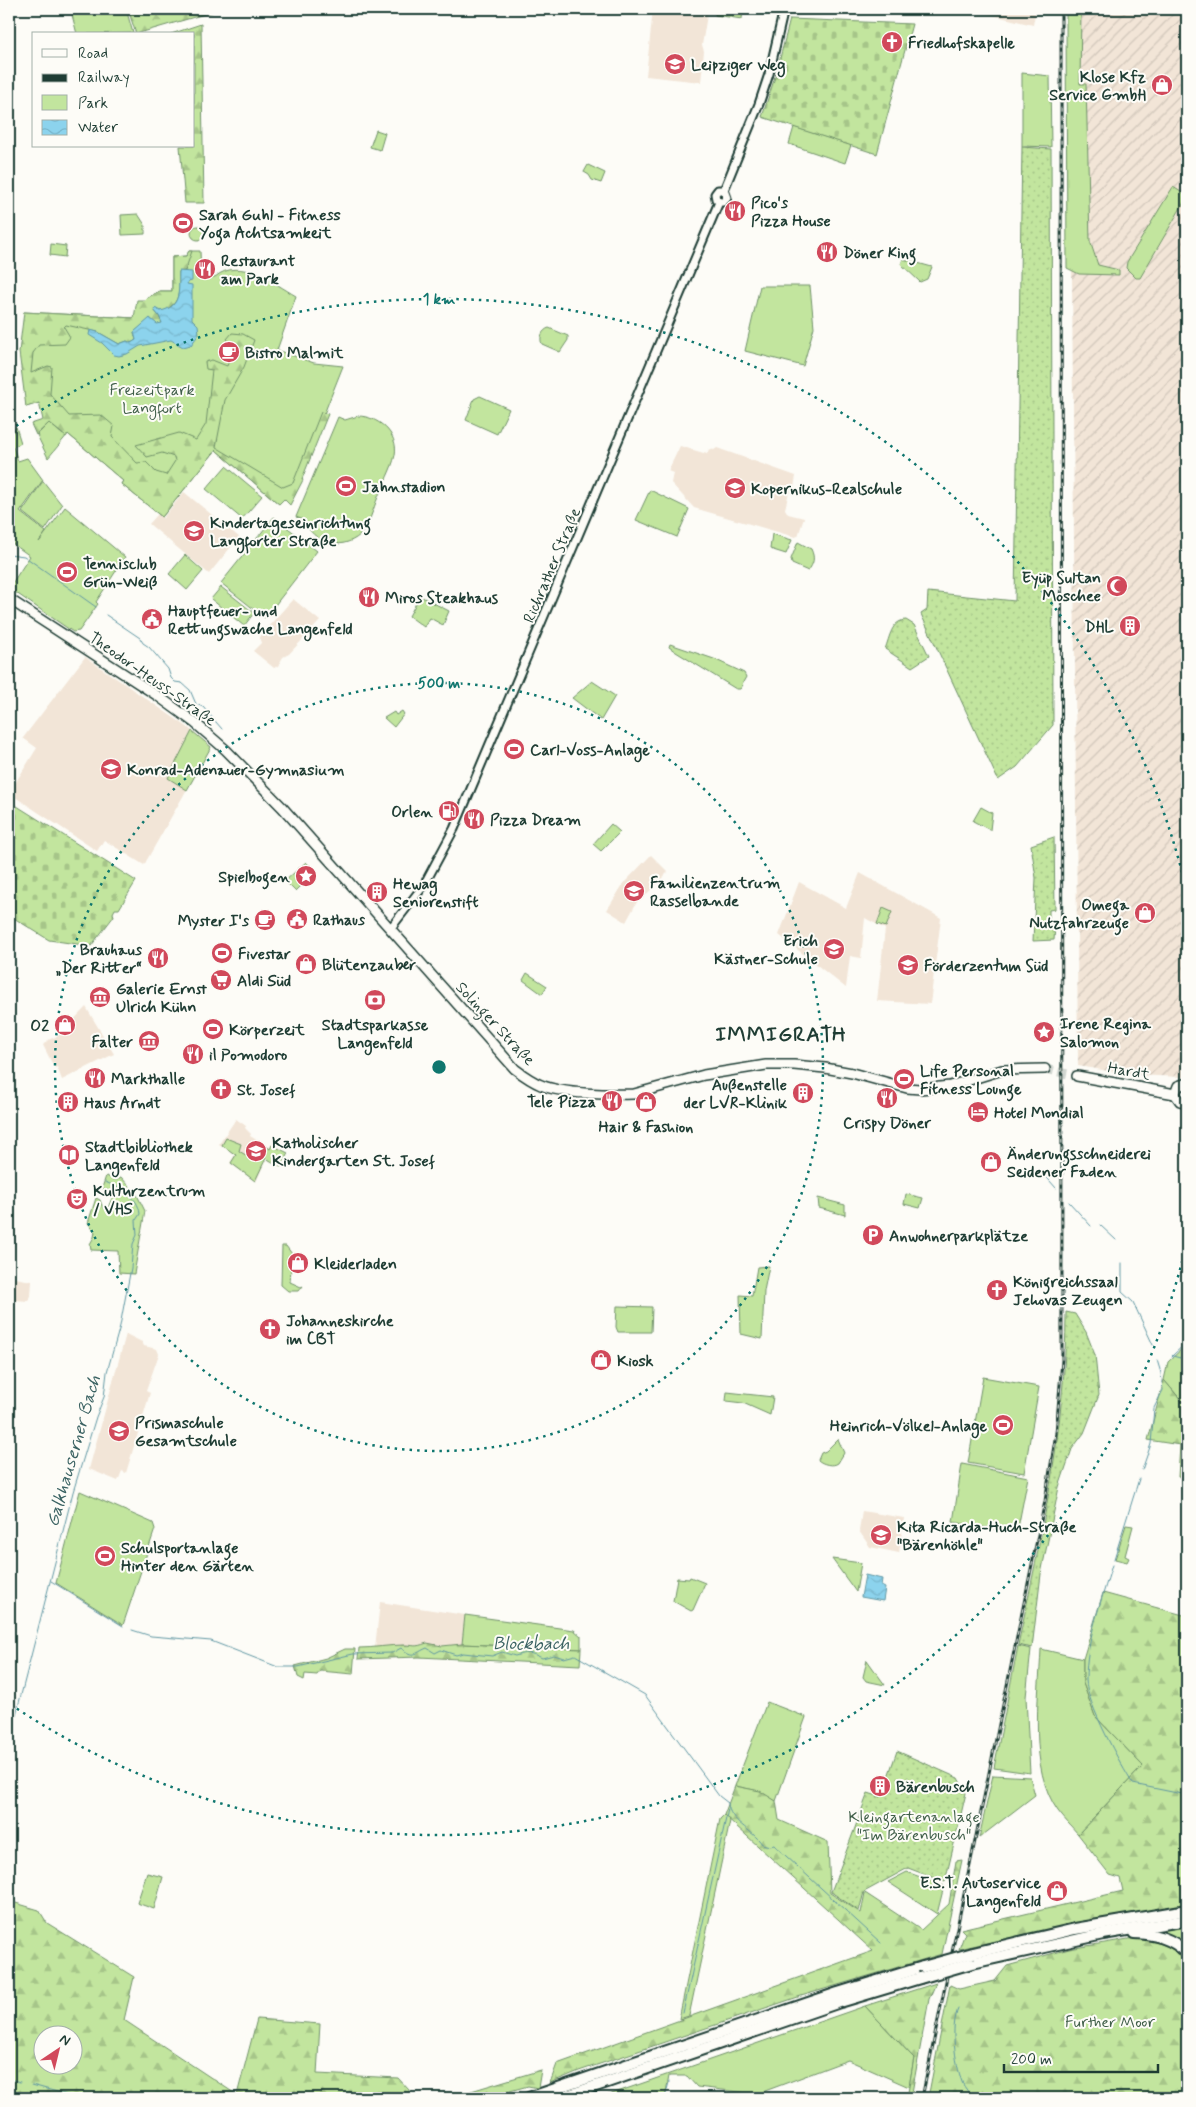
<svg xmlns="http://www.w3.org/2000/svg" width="1196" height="2107" viewBox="0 0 1196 2107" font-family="Mynerve,sans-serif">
  <defs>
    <pattern id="industrial-furrows" width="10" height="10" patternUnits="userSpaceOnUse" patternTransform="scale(1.25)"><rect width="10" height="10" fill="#f2e5d7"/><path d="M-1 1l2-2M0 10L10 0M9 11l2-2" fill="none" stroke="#cfc5b9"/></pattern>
    <pattern id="forest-firs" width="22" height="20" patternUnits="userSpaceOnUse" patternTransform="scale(1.25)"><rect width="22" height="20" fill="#c2e59e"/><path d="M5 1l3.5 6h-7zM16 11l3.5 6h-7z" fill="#a6c589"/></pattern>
    <pattern id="cemetery-stones" width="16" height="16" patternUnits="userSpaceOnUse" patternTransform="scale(1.25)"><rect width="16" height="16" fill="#c2e59e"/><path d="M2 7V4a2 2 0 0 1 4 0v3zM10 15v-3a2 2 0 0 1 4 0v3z" fill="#a6c589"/></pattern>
    <pattern id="garden-dots" width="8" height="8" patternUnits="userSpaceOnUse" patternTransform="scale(1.25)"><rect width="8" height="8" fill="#c2e59e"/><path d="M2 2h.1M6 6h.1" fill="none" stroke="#a6c589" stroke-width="1.8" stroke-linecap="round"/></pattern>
    <pattern id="water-waves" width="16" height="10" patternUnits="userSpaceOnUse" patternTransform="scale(1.25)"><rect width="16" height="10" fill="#8cd3ed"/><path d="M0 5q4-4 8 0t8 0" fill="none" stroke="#78b6cc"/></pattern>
  </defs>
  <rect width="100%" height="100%" fill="#fdfcf7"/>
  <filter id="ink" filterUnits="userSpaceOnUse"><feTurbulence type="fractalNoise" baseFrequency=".02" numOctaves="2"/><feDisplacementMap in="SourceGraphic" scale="10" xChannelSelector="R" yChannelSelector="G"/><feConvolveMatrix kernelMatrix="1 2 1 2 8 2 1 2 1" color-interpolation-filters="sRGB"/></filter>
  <g filter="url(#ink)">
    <g fill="#f2e5d7">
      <path d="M 653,9 L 708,9 L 702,45 L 704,51 L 701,82 L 646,76 Z"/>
      <path d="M 967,9 L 1036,9 L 1033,25 Z"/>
      <path d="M 680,446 L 707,454 L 709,449 L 714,450 L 717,448 L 796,476 L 793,493 L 789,492 L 785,509 L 788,514 L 804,518 L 798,536 L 795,537 L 694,508 L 671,483 L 673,473 L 668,471 Z"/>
      <path d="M 184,492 L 239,537 L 209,574 L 149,524 L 158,514 L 163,518 Z"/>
      <path d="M 293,599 L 320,621 L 289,654 L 283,657 L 278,666 L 274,668 L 253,651 L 261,643 L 259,637 Z"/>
      <path d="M 85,657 L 186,726 L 211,747 L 144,865 L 104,840 L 97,851 L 9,793 L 37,748 L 23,738 Z"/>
      <path d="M 651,855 L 668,872 L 640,901 L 638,900 L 626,922 L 607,910 L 624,883 Z"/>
      <path d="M 860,873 L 941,918 L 930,1004 L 877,1001 L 885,929 L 865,918 L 861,958 L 850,956 L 846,988 L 779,935 L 799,882 L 846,908 Z"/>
      <path d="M 86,1007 L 114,1054 L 62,1080 L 57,1067 L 55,1068 L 52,1063 L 43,1045 L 48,1040 L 58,1036 Z"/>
      <path d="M 236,1119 L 246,1126 L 245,1128 L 251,1134 L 250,1136 L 270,1148 L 272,1144 L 288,1153 L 282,1167 L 266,1159 L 256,1182 L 230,1163 L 235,1155 L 219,1144 Z"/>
      <path d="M 9,1277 L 32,1281 L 31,1296 L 28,1301 L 16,1300 L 12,1313 L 14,1315 L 9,1324 Z"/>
      <path d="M 126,1334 L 142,1342 L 144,1346 L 157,1349 L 159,1354 L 146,1391 L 150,1393 L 126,1473 L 122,1471 L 118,1481 L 89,1469 Z"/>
      <path d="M 862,1511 L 904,1518 L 899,1553 L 870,1547 L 859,1531 Z"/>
      <path d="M 380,1602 L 465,1615 L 462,1644 L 442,1646 L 427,1643 L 414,1647 L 375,1648 Z"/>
    </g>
    <path fill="url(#industrial-furrows)" d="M 1070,9 L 1187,9 L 1187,1059 L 1183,1077 L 1133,1075 L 1078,1066 Z"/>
    <g fill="#c2e59e" stroke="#709169">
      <path d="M 85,9 L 126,9 L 133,33 L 77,34 L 72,15 L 86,11 Z"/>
      <path d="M 716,9 L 743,9 L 742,19 L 715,15 Z"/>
      <path d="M 1066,9 L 1081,9 L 1080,84 L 1086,84 L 1090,241 L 1098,265 L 1119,270 L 1119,275 L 1079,274 L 1067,268 Z"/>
      <path d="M 1022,73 L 1050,76 L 1051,147 L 1022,146 Z"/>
      <path d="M 794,127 L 851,145 L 845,163 L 789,144 Z"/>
      <path d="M 376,130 L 385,133 L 380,150 L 370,147 Z"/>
      <path d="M 588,165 L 605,173 L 601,183 L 592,180 L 589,175 L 584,172 Z"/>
      <path d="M 1173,187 L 1186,195 L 1186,199 L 1140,278 L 1136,278 L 1126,268 L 1127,262 Z"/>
      <path d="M 138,214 L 145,225 L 145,234 L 122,235 L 121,215 Z"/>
      <circle cx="198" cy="233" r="7"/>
      <path d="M 51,244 L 66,246 L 65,257 L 50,255 Z"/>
      <path d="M 189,251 L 200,251 L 201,277 L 215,277 C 240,256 273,283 296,296 L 277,350 L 314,363 L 343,366 L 295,487 L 279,504 L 216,450 L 162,517 L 121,484 L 123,481 L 68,434 L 48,458 L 37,435 L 49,423 L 63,435 L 39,403 L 26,407 L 24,312 L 135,318 L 159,291 L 172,291 L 172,257 L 186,256 Z"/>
      <path d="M 903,259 L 932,267 L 927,279 L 920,282 L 901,264 Z"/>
      <path d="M 760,286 L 810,286 L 814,327 L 803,366 L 745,351 Z"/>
      <path d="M 549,328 L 568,336 L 568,340 L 560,352 L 542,344 C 539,338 542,330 549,328 Z"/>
      <path d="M 480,396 L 509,409 L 497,434 L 466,420 L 474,399 Z"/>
      <path d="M 358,416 C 377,416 399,433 395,455 C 392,469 383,484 378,497 C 373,509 369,526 360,535 C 340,552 313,543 304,520 L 296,517 L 338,417 L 345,420 Z"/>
      <path d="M 16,427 L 21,443 L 13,447 L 18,461 L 27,458 L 43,480 L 20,512 L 46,532 L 39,542 L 65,507 L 125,557 L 96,602 L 98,604 L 79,631 L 73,632 L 9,588 L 30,556 L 9,541 L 9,439 Z"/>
      <path d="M 226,466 L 262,496 L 242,519 L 206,489 Z"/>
      <path d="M 43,481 L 62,505 L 45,530 L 22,512 Z"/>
      <path d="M 650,490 L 689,509 L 677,537 L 636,520 Z"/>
      <path d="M 274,517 L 317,551 L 265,618 L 221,583 Z"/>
      <path d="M 772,534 L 792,540 L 786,554 L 770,549 Z"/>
      <path d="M 798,542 L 811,549 C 815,558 814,563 808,571 L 792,564 L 791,559 Z"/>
      <path d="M 185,555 L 203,571 L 187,590 L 169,574 Z"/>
      <path d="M 221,587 L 254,613 L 244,626 L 211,599 Z"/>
      <path d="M 420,596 L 449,611 L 443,625 L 430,618 L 424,627 L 409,616 Z"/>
      <path d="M 670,644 L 714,659 L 744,673 L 746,677 L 742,684 L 743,685 L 740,689 L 736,689 L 676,652 L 669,647 Z"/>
      <path d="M 592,681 L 615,696 L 601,720 L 572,698 Z"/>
      <path d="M 402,711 L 404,714 L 394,727 L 384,718 L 394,712 L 396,715 Z"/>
      <path d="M 192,731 L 211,747 L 187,790 L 168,778 Z"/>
      <path d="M 981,807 L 992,813 L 990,830 L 973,821 Z"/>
      <path d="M 611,824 L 620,832 L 601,851 L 593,844 Z"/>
      <path d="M 306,862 L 315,871 L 295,891 L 285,881 Z"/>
      <path d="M 883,908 L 892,912 L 886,927 L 877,924 Z"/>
      <path d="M 527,973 L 547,986 L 542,994 L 523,980 Z"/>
      <path d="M 226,1138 L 241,1144 L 239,1151 L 249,1157 L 257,1140 L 270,1149 L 272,1145 L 288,1153 L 281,1167 L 266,1158 L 255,1181 L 231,1163 L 236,1155 L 222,1145 Z"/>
      <path d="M 106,1176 L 116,1180 L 121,1177 L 137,1195 L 145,1211 L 134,1274 L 119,1273 L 118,1251 L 91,1250 L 90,1244 L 94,1237 L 95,1232 L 88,1223 L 96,1198 L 100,1200 L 103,1208 L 108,1208 L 114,1193 L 102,1188 Z"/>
      <path d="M 906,1194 L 923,1198 L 920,1208 L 904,1204 Z"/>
      <path d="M 818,1198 L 845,1205 L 845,1215 L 819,1208 Z"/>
      <path d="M 282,1246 L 286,1246 L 292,1254 L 290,1282 L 301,1287 L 303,1286 L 299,1291 L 288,1291 L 281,1285 Z"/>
      <path d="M 769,1266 L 764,1291 L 762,1339 L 741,1334 L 740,1295 L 752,1296 L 757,1267 Z"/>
      <path d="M 617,1306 L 652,1307 L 651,1332 L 618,1332 L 616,1327 Z"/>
      <path d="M 1187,1344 L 1187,1407 L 1164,1380 L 1168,1362 Z"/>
      <path d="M 983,1377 L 1039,1387 L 1024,1473 L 968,1463 Z"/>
      <path d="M 727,1392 L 773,1397 L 770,1415 L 743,1403 L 726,1401 Z"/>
      <path d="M 838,1439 L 844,1453 L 838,1463 C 833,1467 822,1464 818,1460 L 821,1453 L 826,1451 Z"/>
      <path d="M 962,1464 L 1028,1477 L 1017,1533 L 953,1522 Z"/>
      <path d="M 80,1491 L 153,1523 L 155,1529 L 123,1625 L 56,1583 Z"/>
      <path d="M 1126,1525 L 1133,1526 L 1125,1556 L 1129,1558 L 1127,1562 L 1115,1559 Z"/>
      <path d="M 832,1559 L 861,1563 L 856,1592 Z"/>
      <path d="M 690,1577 L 705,1583 L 693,1610 L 691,1611 L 673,1601 L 677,1578 L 689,1579 Z"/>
      <path d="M 465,1615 L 574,1630 L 581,1636 L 581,1649 L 462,1644 Z"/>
      <path d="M 1018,1646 L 1031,1649 L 1026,1697 L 1030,1773 L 994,1768 Z"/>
      <path d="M 1041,1649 L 1083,1659 L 1083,1683 L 1095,1716 L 1143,1766 L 1078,1834 C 1072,1827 1064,1819 1058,1811 C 1028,1769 1039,1698 1041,1649 Z"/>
      <path d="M 867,1660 L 885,1685 L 866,1681 L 863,1677 Z"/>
      <path d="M 767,1702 L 806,1717 L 776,1801 L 754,1790 L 735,1786 Z"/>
      <path d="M 993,1775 L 1030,1777 L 1035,1795 L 979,1838 Z"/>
      <path d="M 724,1815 L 730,1821 L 689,2016 L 679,2019 L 720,1819 Z"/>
      <path d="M 907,1872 L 944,1886 L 937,1914 L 888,1882 Z"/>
      <path d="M 147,1873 L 163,1877 L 154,1909 L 137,1903 Z"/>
      <path d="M 1187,1926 L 1187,1950 L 1153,1931 Z"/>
      <path d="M 865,2006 L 914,2058 L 909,2087 L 848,2060 L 757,2094 L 697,2087 L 687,2076 L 669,2076 L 665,2098 L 600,2098 Z"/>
    </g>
    <g fill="url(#forest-firs)" stroke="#709169" fill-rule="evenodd">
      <path d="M 128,9 L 222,9 L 136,34 Z"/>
      <path d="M 201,24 L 204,203 L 185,203 L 180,146 L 194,146 L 194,34 L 171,34 Z"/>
      <path d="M 189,251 L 192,251 L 185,271 L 179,272 C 179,289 182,302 164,311 L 154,310 L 159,316 L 162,323 L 159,325 L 147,322 L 134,332 L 136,340 L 131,343 L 127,341 L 119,344 L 98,332 L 66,325 L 64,327 L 70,337 L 65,344 L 39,345 L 33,353 L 31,373 L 48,366 L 52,367 L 50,394 L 69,416 L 101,415 L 114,426 L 112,437 L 137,463 L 146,462 L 156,472 L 166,475 L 175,461 L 174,457 L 162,453 L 147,457 L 136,445 L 179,433 L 196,440 L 206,424 L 212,370 L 206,369 L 205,362 L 212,360 L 227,366 L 234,347 L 227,339 L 232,333 L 243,334 L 254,340 L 244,367 L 225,400 L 216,447 L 283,487 L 293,483 L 321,412 L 328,414 L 302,479 L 303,480 L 290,505 L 284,499 L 279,504 L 216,450 L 162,517 L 121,484 L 123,481 L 68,434 L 66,437 L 49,423 L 36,435 L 31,424 L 43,420 L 39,403 L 26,407 L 19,352 L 24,312 L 134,318 L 137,300 L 144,300 L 159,291 L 172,291 L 172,257 L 186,256 Z"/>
      <path d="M 1164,1380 L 1187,1407 L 1187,1478 L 1178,1477 L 1180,1445 L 1148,1440 Z"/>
      <path d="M 1103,1593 L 1187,1616 L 1187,1904 L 1086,1921 L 959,1949 L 965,1933 L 961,1929 L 1123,1891 L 1120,1878 L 1110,1875 L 1078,1834 L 1143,1766 L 1095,1716 L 1083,1683 L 1083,1659 Z"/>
      <path d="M 427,1643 L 442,1646 L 462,1644 L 581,1649 L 580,1665 L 419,1657 L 358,1659 L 359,1648 C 374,1648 389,1645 404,1645 C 416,1645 413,1648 427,1643 Z"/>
      <path d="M 345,1649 L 355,1649 L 353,1674 L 320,1671 L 317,1675 L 305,1674 L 304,1680 L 298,1677 L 295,1666 L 326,1658 Z"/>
      <path d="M 735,1786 L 760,1791 L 776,1801 L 779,1820 L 828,1842 L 830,1893 L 861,1913 L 865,1893 L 921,1930 L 949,1904 L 956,1861 L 962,1860 L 942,1954 L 801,1996 L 579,2071 L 550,2083 L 557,2064 L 873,1951 L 724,1815 Z"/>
      <path d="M 9,1901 L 39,1910 L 47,1923 L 134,1977 L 124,2020 L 237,2095 L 257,2019 L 320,2024 L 317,2074 L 398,2078 L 409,2090 L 409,2098 L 9,2098 ZM 42,2034 L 72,2034 L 72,2064 L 42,2064 Z"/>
      <path d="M 1134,1938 C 1155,1941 1174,1945 1187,1963 L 1187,2098 L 928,2098 L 950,1985 L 959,1989 L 995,1981 L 1007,1966 L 1069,1949 Z"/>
      <path d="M 936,1983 L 929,1999 L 911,2098 L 907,2098 L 914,2058 L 865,2006 Z"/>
      <path d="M 541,2070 L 538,2088 L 528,2086 L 485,2098 L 448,2098 Z"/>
    </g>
    <g fill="url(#cemetery-stones)" stroke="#709169">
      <path d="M 790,19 L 912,24 L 877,154 L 762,117 L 776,74 Z"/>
      <path d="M 9,801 L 136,881 L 119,909 L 115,909 L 113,913 L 114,916 L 91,946 L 49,940 L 9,915 Z"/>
    </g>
    <g fill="url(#garden-dots)" stroke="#709169">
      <path d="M 1022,147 L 1051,149 L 1053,725 L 1017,767 L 998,780 L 921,614 L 927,610 L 928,592 L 1015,601 Z"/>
      <path d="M 906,620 L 914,625 L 929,656 L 912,667 L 885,649 C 890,637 891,621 906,620 Z"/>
      <path d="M 1054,837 L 1055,909 L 1049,910 L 1049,926 L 1055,926 L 1054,940 L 1033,941 L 1036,878 L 1031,845 Z"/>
      <path d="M 1066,1312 L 1075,1314 L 1086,1332 L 1095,1355 L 1099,1395 L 1084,1433 L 1072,1449 L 1059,1487 L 1041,1574 L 1032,1648 L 1018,1645 C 1042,1534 1066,1426 1066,1312 Z"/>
      <path d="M 897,1751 L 958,1778 L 966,1793 L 945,1882 L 908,1868 L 864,1892 L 859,1911 L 831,1892 L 868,1793 L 881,1797 Z"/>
    </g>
    <g fill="url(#water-waves)" stroke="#6097a3">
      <path d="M 179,271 L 192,272 L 192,281 L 188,282 L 187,284 L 192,285 L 192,319 L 198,325 L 199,334 L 191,345 L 183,347 L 171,340 L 140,346 L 127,354 L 119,356 L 114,355 L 102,343 L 89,335 L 90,330 L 98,332 L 119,344 L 127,341 L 131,343 L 136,340 L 134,332 L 150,318 L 157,324 L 162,323 L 159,316 L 154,310 L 155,308 L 160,311 C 183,307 178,288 179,271 Z"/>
      <path d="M 865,1575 L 882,1579 L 881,1586 L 885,1588 L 883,1601 L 861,1597 Z"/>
    </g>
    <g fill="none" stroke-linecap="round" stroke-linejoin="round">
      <g stroke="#6097a3" stroke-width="1">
        <path d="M 9,554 L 24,556 L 96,607"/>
        <path d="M 106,615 L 140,638 L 143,643 L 149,647 L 168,669 L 171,678 L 175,682 L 182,683 L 190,690 L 196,704 L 203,707 L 222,729"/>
        <path d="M 1043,1173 L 1056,1188"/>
        <path d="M 1069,1202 L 1091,1226"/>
        <path d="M 1100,1225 L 1116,1240"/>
        <path d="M 1122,1263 L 1122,1292 L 1133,1302 L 1153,1345"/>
        <path d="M 1172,1356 L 1187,1342"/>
        <path d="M 1173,1356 L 1180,1358 L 1187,1349"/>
        <path d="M 1142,1470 L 1151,1444 L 1154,1408 L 1163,1390 L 1161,1373 L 1157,1360"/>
        <path d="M 1114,1559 L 1139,1479"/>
        <path d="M 1112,1565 C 1101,1602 1086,1641 1086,1680 C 1086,1701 1121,1766 1133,1784 L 1187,1795"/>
        <path d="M 51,1581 L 123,1626"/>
        <path d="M 132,1630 L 151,1636 L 211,1641 L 278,1667 L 298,1667 L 353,1654 L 392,1653 L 401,1648 C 414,1659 415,1653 427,1648 L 435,1653 L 441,1650 L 456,1655 L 463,1653 L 492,1656 L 502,1652 L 515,1656 C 527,1652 530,1652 542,1658 L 554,1655 L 564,1658 L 575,1655 L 645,1695 L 719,1796 L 728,1803 C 729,1822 752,1829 762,1844 L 770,1846 L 774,1845 L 881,1943"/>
        <path d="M 9,1742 L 73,1492 L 96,1417 L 104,1397 L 107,1372 L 120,1326 L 131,1268 L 133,1244 L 137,1235 L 136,1220 L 140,1214 C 138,1195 120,1188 105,1182"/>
        <path d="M 958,2009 C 950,2027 955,2062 962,2082 C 964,2088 970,2092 971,2098"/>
        <path d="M 683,2013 L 728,1809"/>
        <path d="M 9,2079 L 20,2082"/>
        <path d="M 32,2085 L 79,2098"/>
        <path d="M 665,2098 L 669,2082"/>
      </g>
      <path stroke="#d1d6d0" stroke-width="9" stroke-dasharray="9 4.5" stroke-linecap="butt" d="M 1045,1069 L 1077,1076"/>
      <g stroke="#1f3d34" stroke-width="11">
        <g id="minor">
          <path d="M 724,190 L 759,104 L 769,74 L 784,9"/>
          <path d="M 719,202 L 716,199 L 715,194 L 718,190 L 724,190"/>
          <path d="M 719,202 L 723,202 L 727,198 L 724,190"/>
          <path d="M 390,929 L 424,885 L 454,829 L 719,202"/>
        </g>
      </g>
      <g stroke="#1f3d34" stroke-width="12">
        <g id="major">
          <path d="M 9,599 L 158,696 L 195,723 L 226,750 L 282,807 L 515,1069 C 523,1075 531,1081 541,1085 C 563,1094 610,1095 634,1094 L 704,1075 L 766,1065 L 794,1065 L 825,1068 L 852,1073 L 907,1088 L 920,1089 L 950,1086 L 1002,1070 L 1045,1069"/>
          <path d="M 1077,1076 L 1175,1094"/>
          <path d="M 1187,1083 L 1178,1086 L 1175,1094 L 1180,1101 L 1187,1103"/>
        </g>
      </g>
      <g stroke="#1f3d34" stroke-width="14">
        <g id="highway">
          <path d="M 1134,1933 C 1155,1934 1172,1938 1187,1953"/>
          <path d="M 973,1953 L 1075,1929 L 1187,1910"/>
          <path d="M 972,1963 L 1103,1934 L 1187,1920"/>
          <path d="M 529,2098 L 838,1993 L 923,1967"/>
          <path d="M 561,2098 L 840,2002 L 920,1978"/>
        </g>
      </g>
      <use href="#minor" stroke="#fdfcf7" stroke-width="7"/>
      <use href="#major" stroke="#fdfcf7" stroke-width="9"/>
      <use href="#highway" stroke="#fdfcf7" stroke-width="10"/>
      <g stroke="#1f3d34" stroke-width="3">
        <path id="rail" d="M 922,2098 L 1045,1501 L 1056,1433 L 1062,1360 L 1061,9"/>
      </g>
      <use href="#rail" stroke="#fdfcf7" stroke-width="1" stroke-dasharray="4" stroke-linecap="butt"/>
      <g stroke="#1f3d34" stroke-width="14" stroke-linecap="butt">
        <g id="highway-bridge">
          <path d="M 923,1967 L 973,1953"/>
          <path d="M 920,1978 L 972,1963"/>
        </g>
      </g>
      <use href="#highway-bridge" stroke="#fdfcf7" stroke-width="10"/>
    </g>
  </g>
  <g fill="none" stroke="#0f766e" stroke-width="2.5" stroke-dasharray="2.5 5">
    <circle cx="439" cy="1067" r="384"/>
    <path d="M1186 1246A768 768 0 0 1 10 1704M10 430A768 768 0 0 1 1186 888"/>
  </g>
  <defs>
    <g id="church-disc" transform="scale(1.125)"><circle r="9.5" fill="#d1495b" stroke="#fdfcf7"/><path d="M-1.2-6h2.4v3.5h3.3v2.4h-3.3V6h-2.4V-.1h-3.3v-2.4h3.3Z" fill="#fff"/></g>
    <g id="school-disc" transform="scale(1.125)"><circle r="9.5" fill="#d1495b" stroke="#fdfcf7"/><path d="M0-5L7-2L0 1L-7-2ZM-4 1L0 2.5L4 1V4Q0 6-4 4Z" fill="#fff"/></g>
    <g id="shop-disc" transform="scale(1.125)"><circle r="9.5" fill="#d1495b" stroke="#fdfcf7"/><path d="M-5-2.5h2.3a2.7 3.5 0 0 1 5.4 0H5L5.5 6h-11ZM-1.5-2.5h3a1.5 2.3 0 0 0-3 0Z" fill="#fff"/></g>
    <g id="restaurant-disc" transform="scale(1.125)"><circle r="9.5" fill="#d1495b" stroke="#fdfcf7"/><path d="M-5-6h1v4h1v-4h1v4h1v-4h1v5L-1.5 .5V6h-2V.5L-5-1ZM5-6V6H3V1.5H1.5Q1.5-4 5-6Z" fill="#fff"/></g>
    <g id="stadium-disc" transform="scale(1.125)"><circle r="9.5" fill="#d1495b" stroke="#fdfcf7"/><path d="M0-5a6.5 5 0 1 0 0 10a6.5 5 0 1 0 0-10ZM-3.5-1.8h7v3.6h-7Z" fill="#fff"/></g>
    <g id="cafe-disc" transform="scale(1.125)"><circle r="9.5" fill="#d1495b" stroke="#fdfcf7"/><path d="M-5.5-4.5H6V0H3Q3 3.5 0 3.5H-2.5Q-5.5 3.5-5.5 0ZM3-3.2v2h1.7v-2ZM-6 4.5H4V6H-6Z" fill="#fff"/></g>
    <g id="mosque-disc" transform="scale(1.125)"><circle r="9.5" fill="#d1495b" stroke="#fdfcf7"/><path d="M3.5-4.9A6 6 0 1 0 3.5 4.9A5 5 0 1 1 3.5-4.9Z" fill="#fff"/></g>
    <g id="civic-disc" transform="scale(1.125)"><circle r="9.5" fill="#d1495b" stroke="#fdfcf7"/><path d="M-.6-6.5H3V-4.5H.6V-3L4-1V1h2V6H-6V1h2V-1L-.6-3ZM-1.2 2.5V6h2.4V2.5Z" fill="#fff"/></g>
    <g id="building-disc" transform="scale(1.125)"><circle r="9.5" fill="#d1495b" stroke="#fdfcf7"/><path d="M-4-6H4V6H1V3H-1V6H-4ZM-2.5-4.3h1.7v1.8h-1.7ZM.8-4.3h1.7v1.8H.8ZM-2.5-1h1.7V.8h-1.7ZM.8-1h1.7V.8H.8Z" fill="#fff"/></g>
    <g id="fuel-disc" transform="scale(1.125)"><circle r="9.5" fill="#d1495b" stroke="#fdfcf7"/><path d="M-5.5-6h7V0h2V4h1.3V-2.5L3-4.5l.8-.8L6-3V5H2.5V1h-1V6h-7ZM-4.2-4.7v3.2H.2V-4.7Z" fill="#fff"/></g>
    <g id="sight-disc" transform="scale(1.125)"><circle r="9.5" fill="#d1495b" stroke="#fdfcf7"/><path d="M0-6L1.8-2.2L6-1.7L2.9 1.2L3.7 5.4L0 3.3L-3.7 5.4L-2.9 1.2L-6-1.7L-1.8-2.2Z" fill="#fff"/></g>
    <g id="supermarket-disc" transform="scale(1.125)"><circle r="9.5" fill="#d1495b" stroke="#fdfcf7"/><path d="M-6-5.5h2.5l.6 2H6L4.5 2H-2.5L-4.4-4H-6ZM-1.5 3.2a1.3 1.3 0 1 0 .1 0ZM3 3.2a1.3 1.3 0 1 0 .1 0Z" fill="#fff"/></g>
    <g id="museum-disc" transform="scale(1.125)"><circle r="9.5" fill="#d1495b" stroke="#fdfcf7"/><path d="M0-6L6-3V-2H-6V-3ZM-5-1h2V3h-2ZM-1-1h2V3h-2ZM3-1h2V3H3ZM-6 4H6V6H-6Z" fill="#fff"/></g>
    <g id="bank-disc" transform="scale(1.125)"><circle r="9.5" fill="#d1495b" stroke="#fdfcf7"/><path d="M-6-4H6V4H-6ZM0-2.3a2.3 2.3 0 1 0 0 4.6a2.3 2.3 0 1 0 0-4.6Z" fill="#fff"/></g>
    <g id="hotel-disc" transform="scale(1.125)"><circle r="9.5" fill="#d1495b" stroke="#fdfcf7"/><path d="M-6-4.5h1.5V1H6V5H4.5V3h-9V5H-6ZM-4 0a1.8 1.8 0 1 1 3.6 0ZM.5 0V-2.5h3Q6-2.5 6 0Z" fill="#fff"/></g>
    <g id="library-disc" transform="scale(1.125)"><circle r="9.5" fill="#d1495b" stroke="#fdfcf7"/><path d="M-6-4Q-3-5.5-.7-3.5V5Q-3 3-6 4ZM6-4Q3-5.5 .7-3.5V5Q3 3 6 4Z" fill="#fff"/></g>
    <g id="theatre-disc" transform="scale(1.125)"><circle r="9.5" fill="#d1495b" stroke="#fdfcf7"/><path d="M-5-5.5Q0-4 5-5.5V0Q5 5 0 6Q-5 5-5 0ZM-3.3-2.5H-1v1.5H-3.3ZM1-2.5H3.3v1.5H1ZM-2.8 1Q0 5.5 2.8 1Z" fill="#fff"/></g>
    <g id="parking-disc" transform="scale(1.125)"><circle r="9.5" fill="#d1495b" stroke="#fdfcf7"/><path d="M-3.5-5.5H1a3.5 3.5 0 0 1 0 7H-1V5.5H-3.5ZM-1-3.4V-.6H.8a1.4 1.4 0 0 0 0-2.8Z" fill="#fff"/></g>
  </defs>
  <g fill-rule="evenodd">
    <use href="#church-disc" x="892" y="42"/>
    <use href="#school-disc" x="675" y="64"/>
    <use href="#shop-disc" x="1162" y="85"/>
    <use href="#restaurant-disc" x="735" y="211"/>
    <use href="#stadium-disc" x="183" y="223"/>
    <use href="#restaurant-disc" x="827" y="252"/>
    <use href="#restaurant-disc" x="205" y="269"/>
    <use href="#cafe-disc" x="229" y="352"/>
    <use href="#stadium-disc" x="346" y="486"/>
    <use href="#school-disc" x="735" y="488"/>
    <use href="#school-disc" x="194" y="531"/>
    <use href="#stadium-disc" x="67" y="572"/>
    <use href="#mosque-disc" x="1117" y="586"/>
    <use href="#restaurant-disc" x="369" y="597"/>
    <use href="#civic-disc" x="152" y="619"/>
    <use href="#building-disc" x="1130" y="626"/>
    <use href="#stadium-disc" x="514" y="749"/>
    <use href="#school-disc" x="111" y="769"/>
    <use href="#fuel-disc" x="449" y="811"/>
    <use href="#restaurant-disc" x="474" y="819"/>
    <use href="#sight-disc" x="306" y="876"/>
    <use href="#school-disc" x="634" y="891"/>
    <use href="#building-disc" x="377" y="892"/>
    <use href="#shop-disc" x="1145" y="913"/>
    <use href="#civic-disc" x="297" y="919"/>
    <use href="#cafe-disc" x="265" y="920"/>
    <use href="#school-disc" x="834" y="949"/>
    <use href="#stadium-disc" x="222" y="953"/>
    <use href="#restaurant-disc" x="158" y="958"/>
    <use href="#shop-disc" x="306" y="964"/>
    <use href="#school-disc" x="908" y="965"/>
    <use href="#supermarket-disc" x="221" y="980"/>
    <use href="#museum-disc" x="100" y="997"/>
    <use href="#bank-disc" x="375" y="1000"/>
    <use href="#shop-disc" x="65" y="1025"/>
    <use href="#stadium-disc" x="213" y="1029"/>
    <use href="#sight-disc" x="1044" y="1032"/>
    <use href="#museum-disc" x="149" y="1041"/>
    <use href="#restaurant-disc" x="193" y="1054"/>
    <use href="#restaurant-disc" x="95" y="1078"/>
    <use href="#stadium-disc" x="904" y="1079"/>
    <use href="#church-disc" x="221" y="1089"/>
    <use href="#building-disc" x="803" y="1093"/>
    <use href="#restaurant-disc" x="887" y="1098"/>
    <use href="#restaurant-disc" x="612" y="1101"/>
    <use href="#building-disc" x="68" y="1102"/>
    <use href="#shop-disc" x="646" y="1102"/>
    <use href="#hotel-disc" x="978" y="1112"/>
    <use href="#school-disc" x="256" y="1151"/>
    <use href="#library-disc" x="69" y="1155"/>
    <use href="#shop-disc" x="991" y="1162"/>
    <use href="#theatre-disc" x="77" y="1199"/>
    <use href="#parking-disc" x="873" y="1235"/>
    <use href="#shop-disc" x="298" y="1263"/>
    <use href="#church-disc" x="997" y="1290"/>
    <use href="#church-disc" x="270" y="1329"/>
    <use href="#shop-disc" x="601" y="1360"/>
    <use href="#stadium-disc" x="1003" y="1425"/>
    <use href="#school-disc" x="119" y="1431"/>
    <use href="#school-disc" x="881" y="1535"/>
    <use href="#stadium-disc" x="105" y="1556"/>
    <use href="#building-disc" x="880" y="1786"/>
    <use href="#shop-disc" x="1057" y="1891"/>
  </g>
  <g text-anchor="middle" stroke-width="4" stroke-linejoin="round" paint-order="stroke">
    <g font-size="16" font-weight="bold" fill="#1f3d34" stroke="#fdfcf7" text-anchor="start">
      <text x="908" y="48">Friedhofskapelle</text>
      <text x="691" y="70">Leipziger Weg</text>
      <text x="1146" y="82" text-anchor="end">Klose Kfz<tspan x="1146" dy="18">Service GmbH</tspan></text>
      <text x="751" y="208">Pico's<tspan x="751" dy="18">Pizza House</tspan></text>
      <text x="199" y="220">Sarah Guhl - Fitness<tspan x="199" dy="18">Yoga Achtsamkeit</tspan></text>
      <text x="843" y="258">Döner King</text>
      <text x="221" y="266">Restaurant<tspan x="221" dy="18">am Park</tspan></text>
      <text x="245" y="358">Bistro Malmit</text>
      <text x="362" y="492">Jahnstadion</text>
      <text x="751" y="494">Kopernikus-Realschule</text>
      <text x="210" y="528">Kindertageseinrichtung<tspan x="210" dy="18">Langforter Straße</tspan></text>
      <text x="83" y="569">Tennisclub<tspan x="83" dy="18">Grün-Weiß</tspan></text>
      <text x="1101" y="583" text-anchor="end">Eyüp Sultan<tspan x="1101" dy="18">Moschee</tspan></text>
      <text x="385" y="603">Miros Steakhaus</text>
      <text x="168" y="616">Hauptfeuer- und<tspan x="168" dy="18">Rettungswache Langenfeld</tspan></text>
      <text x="1114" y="632" text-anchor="end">DHL</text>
      <text x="530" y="755">Carl-Voss-Anlage</text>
      <text x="127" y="775">Konrad-Adenauer-Gymnasium</text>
      <text x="433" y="817" text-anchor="end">Orlen</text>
      <text x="490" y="825">Pizza Dream</text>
      <text x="290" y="882" text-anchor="end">Spielbogen</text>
      <text x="650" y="888">Familienzentrum<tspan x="650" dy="18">Rasselbande</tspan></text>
      <text x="393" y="889">Hewag<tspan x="393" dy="18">Seniorenstift</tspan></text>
      <text x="1129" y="910" text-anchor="end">Omega<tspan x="1129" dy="18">Nutzfahrzeuge</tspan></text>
      <text x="313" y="925">Rathaus</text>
      <text x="249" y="926" text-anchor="end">Myster I's</text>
      <text x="818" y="946" text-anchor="end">Erich<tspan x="818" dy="18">Kästner-Schule</tspan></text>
      <text x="142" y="955" text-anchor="end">Brauhaus<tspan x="142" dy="18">„Der Ritter“</tspan></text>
      <text x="238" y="959">Fivestar</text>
      <text x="322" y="970">Blütenzauber</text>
      <text x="924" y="971">Förderzentum Süd</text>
      <text x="237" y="986">Aldi Süd</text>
      <text x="116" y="994">Galerie Ernst<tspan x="116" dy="18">Ulrich Kühn</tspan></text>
      <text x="1060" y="1029">Irene Regina<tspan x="1060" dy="18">Salomon</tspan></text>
      <text x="375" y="1030" text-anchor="middle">Stadtsparkasse<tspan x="375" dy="18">Langenfeld</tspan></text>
      <text x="49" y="1031" text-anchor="end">O2</text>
      <text x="229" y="1035">Körperzeit</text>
      <text x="133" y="1047" text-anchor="end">Falter</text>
      <text x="209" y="1060">il Pomodoro</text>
      <text x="920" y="1076">Life Personal<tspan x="920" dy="18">Fitness Lounge</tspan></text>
      <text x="111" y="1084">Markthalle</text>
      <text x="787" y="1090" text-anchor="end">Außenstelle<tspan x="787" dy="18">der LVR-Klinik</tspan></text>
      <text x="237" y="1095">St. Josef</text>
      <text x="596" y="1107" text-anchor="end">Tele Pizza</text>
      <text x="84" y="1108">Haus Arndt</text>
      <text x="994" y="1118">Hotel Mondial</text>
      <text x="887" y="1128" text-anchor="middle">Crispy Döner</text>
      <text x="646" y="1132" text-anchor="middle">Hair &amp; Fashion</text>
      <text x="272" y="1148">Katholischer<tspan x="272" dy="18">Kindergarten St. Josef</tspan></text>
      <text x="85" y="1152">Stadtbibliothek<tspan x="85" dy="18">Langenfeld</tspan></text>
      <text x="1007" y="1159">Änderungsschneiderei<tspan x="1007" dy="18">Seidener Faden</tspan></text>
      <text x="93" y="1196">Kulturzentrum<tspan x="93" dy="18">/ VHS</tspan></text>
      <text x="889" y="1241">Anwohnerparkplätze</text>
      <text x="314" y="1269">Kleiderladen</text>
      <text x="1013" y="1287">Königreichssaal<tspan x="1013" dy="18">Jehovas Zeugen</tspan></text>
      <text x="286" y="1326">Johanneskirche<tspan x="286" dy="18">im CBT</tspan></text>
      <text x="617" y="1366">Kiosk</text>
      <text x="135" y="1428">Prismaschule<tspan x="135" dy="18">Gesamtschule</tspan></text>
      <text x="987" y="1431" text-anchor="end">Heinrich-Völkel-Anlage</text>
      <text x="897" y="1532">Kita Ricarda-Huch-Straße<tspan x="897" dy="18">"Bärenhöhle"</tspan></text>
      <text x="121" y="1553">Schulsportanlage<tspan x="121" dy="18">Hinter den Gärten</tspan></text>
      <text x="896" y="1792">Bärenbusch</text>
      <text x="1041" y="1888" text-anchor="end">E.S.T. Autoservice<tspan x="1041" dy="18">Langenfeld</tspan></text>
    </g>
    <g font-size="16" fill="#405f49" stroke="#fdfcf7">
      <text x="152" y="395">Freizeitpark<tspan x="152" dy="18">Langfort</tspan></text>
      <text x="914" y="1822">Kleingartenanlage<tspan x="914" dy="18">"Im Bärenbusch"</tspan></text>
      <text x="1110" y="2027">Further Moor</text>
    </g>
    <g font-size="16" fill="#1f3d34" stroke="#fdfcf7">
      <text transform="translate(551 565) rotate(-67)" y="6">Richrather Straße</text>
      <text transform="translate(153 678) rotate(35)" y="6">Theodor-Heuss-Straße</text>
      <text transform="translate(496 1023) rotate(47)" y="6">Solinger Straße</text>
      <text transform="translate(1129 1070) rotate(10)" y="6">Hardt</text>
    </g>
    <g font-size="18" font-style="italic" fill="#3a6262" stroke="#fdfcf7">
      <text transform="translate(73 1451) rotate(-74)" y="6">Galkhauserner Bach</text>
      <text x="531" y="1649">Blockbach</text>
    </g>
    <g font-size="21" font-weight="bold" letter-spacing="1" fill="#1f3d34" stroke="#fdfcf7">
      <text x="781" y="1041">IMMIGRATH</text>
    </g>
  </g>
  <circle cx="439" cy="1067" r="8" fill="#0f766e" stroke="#fdfcf7" stroke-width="2.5"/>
  <g font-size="15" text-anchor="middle" font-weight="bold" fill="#0f766e" stroke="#fdfcf7" stroke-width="4" stroke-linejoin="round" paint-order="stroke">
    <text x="439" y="304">1 km</text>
    <text x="439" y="688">500 m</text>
  </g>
  <rect width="1196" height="2107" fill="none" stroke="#fdfcf7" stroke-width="30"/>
  <rect x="15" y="15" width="1166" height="2077" fill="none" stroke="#1f3d34" stroke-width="2" filter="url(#ink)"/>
  <rect x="32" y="32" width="162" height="115" fill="#fdfcf7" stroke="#a4b0a9"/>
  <rect x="42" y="49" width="25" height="8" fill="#fdfcf7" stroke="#a4b0a9"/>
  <text x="78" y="58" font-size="15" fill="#1f3d34">Road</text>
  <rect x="42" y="74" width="25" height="8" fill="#1f3d34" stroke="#a4b0a9"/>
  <text x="78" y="82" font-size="15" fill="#1f3d34">Railway</text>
  <rect x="42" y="95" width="25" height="15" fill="#c2e59e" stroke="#a4b0a9"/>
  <text x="78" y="108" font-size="15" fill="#1f3d34">Park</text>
  <rect x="42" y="120" width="25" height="15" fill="url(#water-waves)" stroke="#a4b0a9"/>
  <text x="78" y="132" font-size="15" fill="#1f3d34">Water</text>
  <g transform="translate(58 2050) rotate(35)"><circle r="24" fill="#fdfcf7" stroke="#a4b0a9"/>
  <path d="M0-4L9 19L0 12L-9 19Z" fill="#d1495b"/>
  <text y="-8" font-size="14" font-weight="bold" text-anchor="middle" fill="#1f3d34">N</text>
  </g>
  <path d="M1004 2064v8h154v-8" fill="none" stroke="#1f3d34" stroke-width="2.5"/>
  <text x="1011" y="2064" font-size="15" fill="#1f3d34" stroke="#fdfcf7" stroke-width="4" paint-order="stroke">200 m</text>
</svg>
